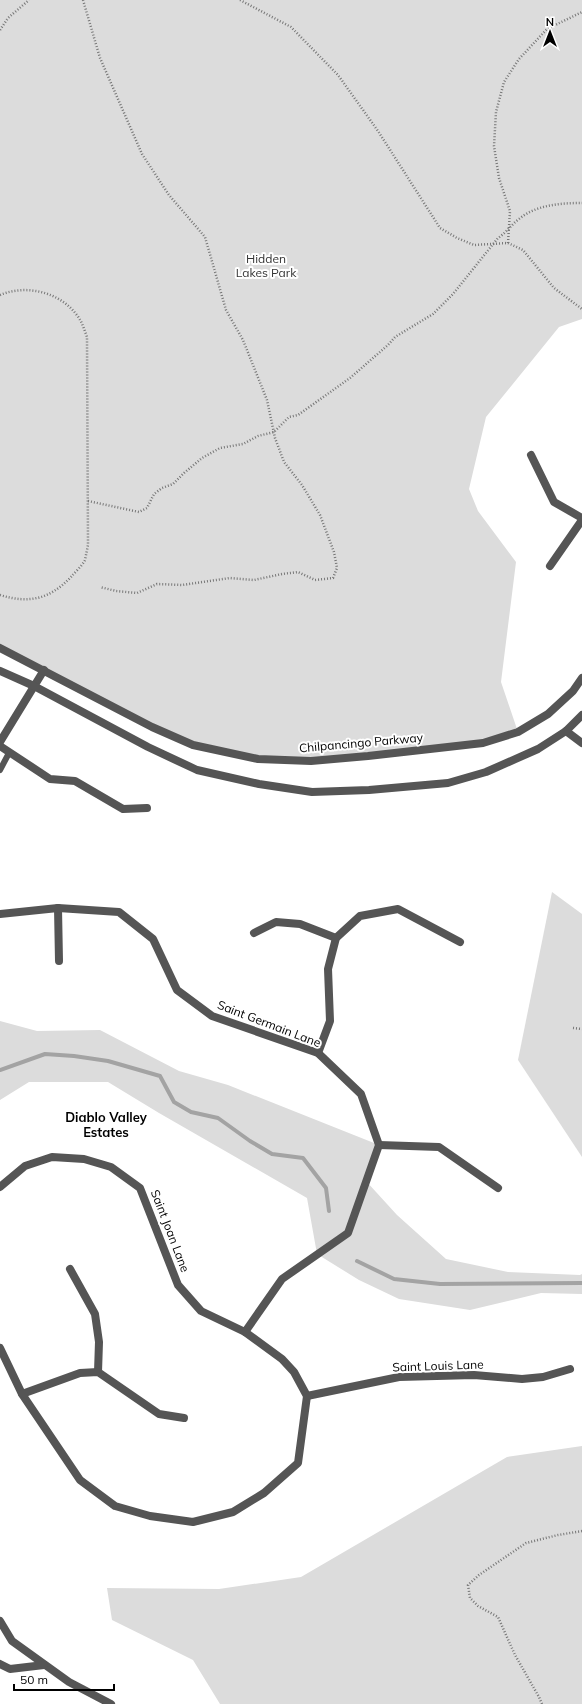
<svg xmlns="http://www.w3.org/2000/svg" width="582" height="1704" viewBox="0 0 582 1704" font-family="Mulish,sans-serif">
  <rect width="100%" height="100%" fill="#fff"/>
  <g fill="#dcdcdc">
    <path d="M 0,0 L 582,0 L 582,319 L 559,327 L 486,417 L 469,489 L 478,511 L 516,562 L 501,682 L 518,732 L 483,743 L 368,756 L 258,759 L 193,745 L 0,648 Z"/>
    <path d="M 552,892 L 582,914 L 582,1157 L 518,1060 Z"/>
    <path d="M 0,1021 L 37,1031 L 100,1030 L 179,1071 L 228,1085 L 379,1145 L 366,1181 L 397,1215 L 446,1259 L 508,1272 L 580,1275 L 582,1274 L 582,1294 L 541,1293 L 470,1310 L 399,1299 L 359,1280 L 317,1254 L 307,1198 L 159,1113 L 108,1082 L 29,1082 L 0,1100 Z"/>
    <path d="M 582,1446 L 582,1704 L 220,1704 L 193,1660 L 112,1620 L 107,1588 L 219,1589 L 301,1577 L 507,1457 Z"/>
  </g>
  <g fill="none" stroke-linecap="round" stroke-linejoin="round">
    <g stroke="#a3a3a3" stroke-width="4">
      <path d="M 0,1070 L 45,1054 L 74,1056 L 108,1061 L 160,1076 L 174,1102 L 191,1112 L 218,1118 L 250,1141 L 272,1154 L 303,1158 L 326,1188 L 329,1211"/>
      <path d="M 357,1261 L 394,1279 L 440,1284 L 582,1283"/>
    </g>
    <g stroke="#777" stroke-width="2.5" stroke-dasharray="1 2" stroke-linecap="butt">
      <path d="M 83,0 L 100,58 L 142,154 L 169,195 L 205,237 L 226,310 L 243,340 L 267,400 L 275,438 L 284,462 L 302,485 L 320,515 L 334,552 L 337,568 L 333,578 L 315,580 L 298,572 L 282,574 L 254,580 L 230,578 L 182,585 L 157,584 L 137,593 L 116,591 L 100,587"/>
      <path d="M 240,0 L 291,27 L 338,75 L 378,131 L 440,228 L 457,238 L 474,245 L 508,243 L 523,250 L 554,288 L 582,309"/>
      <path d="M 0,30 L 8,18 L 29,0"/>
      <path d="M 508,243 L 510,211 L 499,178 L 494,146 L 496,112 L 504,82 L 519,59 L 547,29 L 582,12"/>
      <path d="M 0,295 C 26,284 59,292 76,314 C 82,321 84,329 87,337 L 88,545 C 87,550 86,555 85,560 C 82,566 75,572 71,577 C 50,599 29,604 0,595"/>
      <path d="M 88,501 L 139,512 L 147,508 L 154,494 L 162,488 L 173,484 L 184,473 L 202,458 L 220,448 L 243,444 L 258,436 L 274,432 L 289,417 L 298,415 L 350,378 L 388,345 L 395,337 L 433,314 L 453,294 L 498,238 C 506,233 511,225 519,219 C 536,205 560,203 582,203"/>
      <path d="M 573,1028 L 582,1029"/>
      <path d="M 542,1704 L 539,1697 L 515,1655 L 498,1617 L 478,1606 L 470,1598 L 468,1585 L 479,1575 L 526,1543 L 558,1535 L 582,1531"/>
    </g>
    <path stroke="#555" stroke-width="6" d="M 0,770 L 9,753"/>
    <g stroke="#555" stroke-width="8">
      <path d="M 531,455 L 554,502 L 582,518"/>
      <path d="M 550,566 L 582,520"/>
      <path d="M 566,731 L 582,743"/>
      <path d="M 0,742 L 44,670"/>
      <path d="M 0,746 L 50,779 L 75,781 L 123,809 L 147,808"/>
      <path d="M 58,908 L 59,961"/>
      <path d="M 0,914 L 58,908 L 119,912 L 153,939 L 177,990 L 212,1016 L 318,1053 L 361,1094 L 379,1145 L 348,1233 L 282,1279 L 245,1332"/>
      <path d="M 254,933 L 276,922 L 300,924 L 336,938"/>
      <path d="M 318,1053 L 330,1021 L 328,969 L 336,938 L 360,916 L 398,909 L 460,942"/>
      <path d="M 379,1145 L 439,1147 L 498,1188"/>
      <path d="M 0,1187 L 25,1166 L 52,1157 L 84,1159 L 111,1167 L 140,1188 L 178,1285 L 201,1311 L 245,1332 L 282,1359 L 294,1372 L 307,1396 L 298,1463 L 264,1493 L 233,1512 L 193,1522 L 150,1516 L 115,1506 L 80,1480 L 22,1394 L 0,1348"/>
      <path d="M 70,1269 L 95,1314 L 99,1342 L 98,1372"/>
      <path d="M 22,1394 L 80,1373 L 98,1372 L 159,1414 L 184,1418"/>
      <path d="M 307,1396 L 399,1377 L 474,1375 L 522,1379 L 543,1377 L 570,1369"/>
      <path d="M 0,1621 L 12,1641 L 69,1682 L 111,1704"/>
      <path d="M 0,1664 L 10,1669 L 44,1665"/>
    </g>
    <g stroke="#555" stroke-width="8">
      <path d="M 0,648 L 152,727 L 193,745 L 258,759 L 311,761 L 368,756 L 483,743 L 518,732 L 548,714 L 573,691 L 582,678"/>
      <path d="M 0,671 L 34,686 L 148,747 L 197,770 L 259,784 L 312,792 L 369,790 L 448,783 L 486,772 L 538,749 L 566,731 L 582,715"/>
    </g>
  </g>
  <g text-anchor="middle" stroke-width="4" stroke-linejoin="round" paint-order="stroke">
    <g font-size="12" fill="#333" stroke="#fff">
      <text x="266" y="263">Hidden<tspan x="266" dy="14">Lakes Park</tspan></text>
    </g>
    <g font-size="12" fill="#000" stroke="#fff">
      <text transform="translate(361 743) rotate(-5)" y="4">Chilpancingo Parkway</text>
      <text transform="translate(269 1024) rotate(21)" y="4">Saint Germain Lane</text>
      <text transform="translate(170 1231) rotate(69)" y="4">Saint Joan Lane</text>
      <text transform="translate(438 1366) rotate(-2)" y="4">Saint Louis Lane</text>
    </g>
    <g font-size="13" font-weight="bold" fill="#000" stroke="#fff">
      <text x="106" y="1122">Diablo Valley<tspan x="106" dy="15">Estates</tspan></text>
    </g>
  </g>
  <g transform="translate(550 32)" stroke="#ffffff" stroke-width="3" paint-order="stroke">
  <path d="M0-3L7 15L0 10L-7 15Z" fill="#000000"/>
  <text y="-6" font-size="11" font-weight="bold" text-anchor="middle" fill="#000000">N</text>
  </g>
  <path d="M14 1684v6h100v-6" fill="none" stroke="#000000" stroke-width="2"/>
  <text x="20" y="1684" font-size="12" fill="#000000" stroke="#ffffff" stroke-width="3" paint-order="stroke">50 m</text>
</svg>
